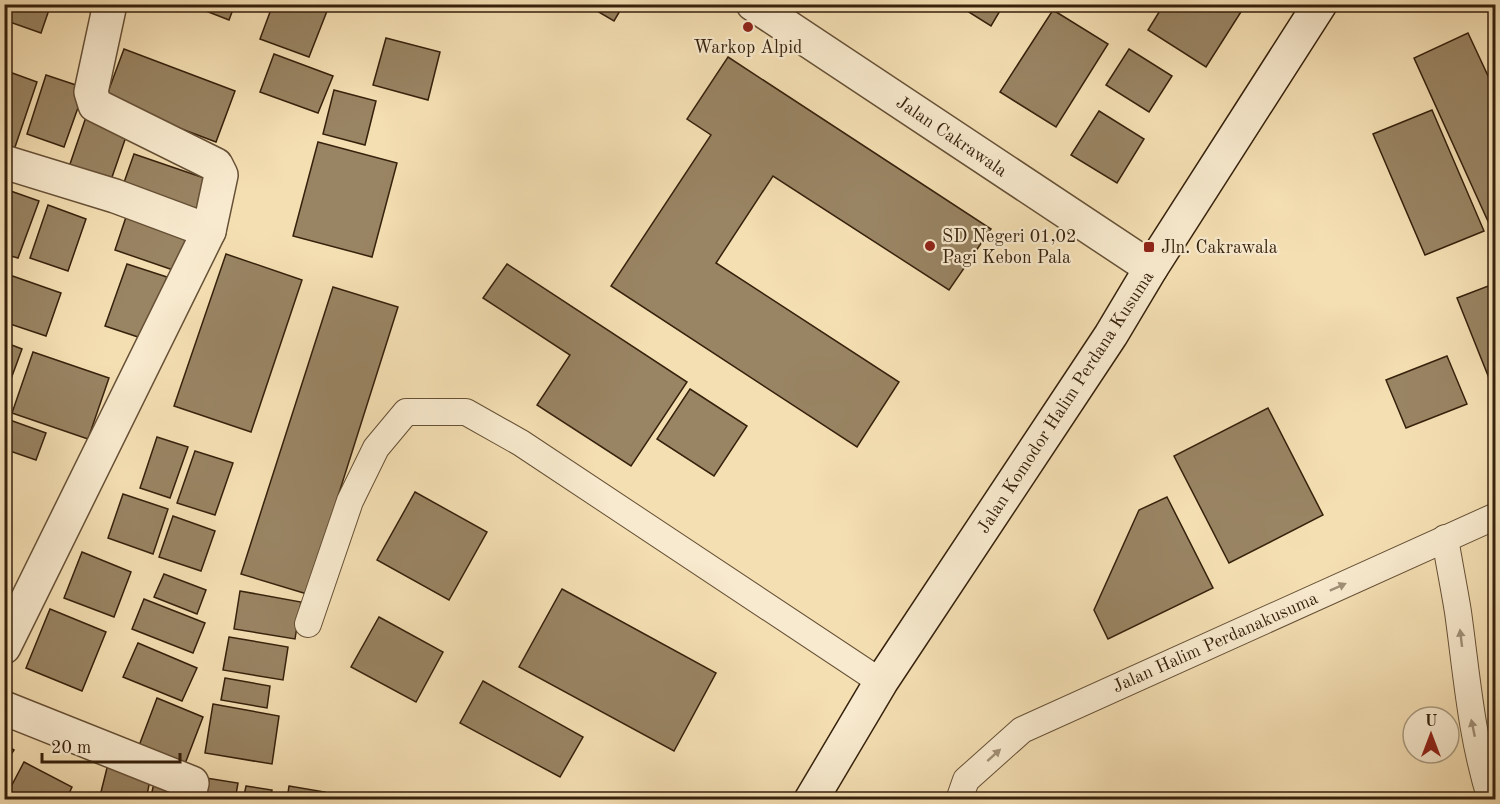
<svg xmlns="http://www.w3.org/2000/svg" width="1500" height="804" viewBox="0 0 1500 804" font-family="'Old Standard TT',serif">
  <rect width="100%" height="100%" fill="#f4dfb3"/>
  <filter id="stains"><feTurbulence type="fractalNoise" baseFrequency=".00333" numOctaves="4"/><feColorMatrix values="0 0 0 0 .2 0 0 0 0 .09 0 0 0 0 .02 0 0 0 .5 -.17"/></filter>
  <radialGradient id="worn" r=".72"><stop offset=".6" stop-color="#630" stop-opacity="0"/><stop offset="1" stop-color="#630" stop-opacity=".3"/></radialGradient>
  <g fill="#998463" stroke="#36210c" stroke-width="1.5">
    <path d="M 4,4 L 51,4 L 41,33 L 4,20 Z"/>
    <path d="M 188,4 L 235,4 L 229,20 Z"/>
    <path d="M 273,4 L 329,6 L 309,57 L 260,39 Z"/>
    <path d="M 585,4 L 624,4 L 614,21 Z"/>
    <path d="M 956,4 L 1004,4 L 991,26 Z"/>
    <path d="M 1164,4 L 1246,4 L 1206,67 L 1148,30 Z"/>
    <path d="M 1053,10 L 1108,44 L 1056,127 L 1000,92 Z"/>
    <path d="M 1468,33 L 1496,93 L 1496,239 L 1414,58 Z"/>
    <path d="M 386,38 L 440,52 L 428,100 L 373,85 Z"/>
    <path d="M 124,49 L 235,91 L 216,142 L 105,100 Z"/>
    <path d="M 1129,49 L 1172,76 L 1149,112 L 1106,85 Z"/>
    <path d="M 274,54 L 333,76 L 318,113 L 260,92 Z"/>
    <path d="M 728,57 L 991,229 L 949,290 L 773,176 L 716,263 L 899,382 L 857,447 L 611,286 L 711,135 L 687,119 Z"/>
    <path d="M 4,70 L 37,82 L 13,153 L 4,150 Z"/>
    <path d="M 46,75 L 85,88 L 64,147 L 27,134 Z"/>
    <path d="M 334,90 L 376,101 L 365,145 L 323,134 Z"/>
    <path d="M 1432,110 L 1484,231 L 1425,255 L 1373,134 Z"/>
    <path d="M 1099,111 L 1144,139 L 1117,183 L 1071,155 Z"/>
    <path d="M 86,117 L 128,131 L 111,180 L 69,167 Z"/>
    <path d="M 318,142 L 397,163 L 372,257 L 293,236 Z"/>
    <path d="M 134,154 L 210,180 L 197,217 L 121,191 Z"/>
    <path d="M 5,189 L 39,201 L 18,258 L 4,254 Z"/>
    <path d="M 48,205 L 86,219 L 68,271 L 30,258 Z"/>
    <path d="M 128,211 L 190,232 L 176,271 L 115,250 Z"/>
    <path d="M 226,254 L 302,280 L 251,432 L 174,406 Z"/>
    <path d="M 127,264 L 167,277 L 144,339 L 105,326 Z"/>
    <path d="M 507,264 L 687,382 L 631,466 L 537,405 L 570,355 L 483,298 Z"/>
    <path d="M 4,273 L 61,293 L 46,336 L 4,322 Z"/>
    <path d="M 1496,283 L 1496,376 L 1489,378 L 1457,298 Z"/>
    <path d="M 333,287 L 398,307 L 307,594 L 241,574 Z"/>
    <path d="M 4,342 L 22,349 L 4,398 Z"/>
    <path d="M 33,352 L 109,378 L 88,439 L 12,413 Z"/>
    <path d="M 1447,356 L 1467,404 L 1406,428 L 1386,380 Z"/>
    <path d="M 690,389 L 747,426 L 714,476 L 657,439 Z"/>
    <path d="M 1268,408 L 1323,515 L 1229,563 L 1174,456 Z"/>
    <path d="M 7,419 L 46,433 L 36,460 L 4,449 L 4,425 Z"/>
    <path d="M 157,437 L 188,447 L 170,498 L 140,488 Z"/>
    <path d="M 195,451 L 233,463 L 215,515 L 177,503 Z"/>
    <path d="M 415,492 L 487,532 L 449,600 L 377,560 Z"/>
    <path d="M 123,494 L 168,509 L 153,554 L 108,538 Z"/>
    <path d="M 1167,497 L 1213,588 L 1108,639 L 1094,610 L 1139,510 Z"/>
    <path d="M 173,516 L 215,531 L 201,571 L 159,557 Z"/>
    <path d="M 82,552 L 131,572 L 114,617 L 64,598 Z"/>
    <path d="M 164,574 L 206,590 L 197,614 L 154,597 Z"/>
    <path d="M 562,589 L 716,673 L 674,751 L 519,667 Z"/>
    <path d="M 240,591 L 301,602 L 295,639 L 234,629 Z"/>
    <path d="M 144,599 L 205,623 L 193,653 L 132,629 Z"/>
    <path d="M 50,609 L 106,632 L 82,691 L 26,668 Z"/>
    <path d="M 379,617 L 443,652 L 416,702 L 351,667 Z"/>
    <path d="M 229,637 L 288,647 L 283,680 L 223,670 Z"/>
    <path d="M 138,643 L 197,668 L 182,701 L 123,677 Z"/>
    <path d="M 225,678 L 270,686 L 267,708 L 221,700 Z"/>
    <path d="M 483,681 L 583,737 L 560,777 L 460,723 Z"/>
    <path d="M 157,698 L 203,717 L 183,769 L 137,751 Z"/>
    <path d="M 213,704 L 279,716 L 272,764 L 205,753 Z"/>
    <path d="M 4,744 L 14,750 L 4,765 Z"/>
    <path d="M 24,762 L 72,787 L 66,800 L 4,800 Z"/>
    <path d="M 108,764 L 151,775 L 146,800 L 99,800 Z"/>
    <path d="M 206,778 L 238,783 L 235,800 L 203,800 Z"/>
    <path d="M 155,779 L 180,786 L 177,800 L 150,800 Z"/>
    <path d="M 246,786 L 272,790 L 270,800 L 243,800 Z"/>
    <path d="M 289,786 L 325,792 L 324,800 L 287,800 Z"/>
  </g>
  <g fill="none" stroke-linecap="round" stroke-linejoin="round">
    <g stroke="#665036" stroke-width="28">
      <g id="lane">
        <path d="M 1445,538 C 1449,563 1454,587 1458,612 C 1467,677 1471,736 1491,800"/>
        <path d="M 308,624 L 350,501 L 376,448 L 406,412 L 466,412 L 521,443 L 881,682"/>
        <path d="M 959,800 L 966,780 L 1022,730 L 1496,516"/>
      </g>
    </g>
    <g stroke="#665036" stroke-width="36">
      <g id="street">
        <path d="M 753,4 L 1151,268"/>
        <path d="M 4,162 L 115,196 L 209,231"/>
        <path d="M 4,647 L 209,231 L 221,175 L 216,165 L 95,105 L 91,92 L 110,4"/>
        <path d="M 4,708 L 192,783 L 188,800"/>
      </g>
    </g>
    <g stroke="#36210c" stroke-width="36">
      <path id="secondary" d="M 811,800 L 881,682 L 1111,335 L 1151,268 L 1320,4"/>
    </g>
    <use href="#lane" stroke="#f8eace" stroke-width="26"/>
    <use href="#street" stroke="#f8eace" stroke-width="33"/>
    <use href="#secondary" stroke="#f8eace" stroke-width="33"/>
  </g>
  <defs><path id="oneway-solid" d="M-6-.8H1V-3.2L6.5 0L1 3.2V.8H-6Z" transform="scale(1.5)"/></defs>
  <g fill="#a19077">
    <use href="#oneway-solid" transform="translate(1338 587) rotate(-24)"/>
    <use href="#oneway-solid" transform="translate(1461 638) rotate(-97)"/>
    <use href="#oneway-solid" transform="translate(1473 728) rotate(-102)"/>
    <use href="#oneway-solid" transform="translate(994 755) rotate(-42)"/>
  </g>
  <g fill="#8f2418" stroke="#f8eace" stroke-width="2">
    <circle cx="748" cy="27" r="6"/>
    <circle cx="930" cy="246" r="6"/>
    <rect x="1143" y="241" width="12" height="12" rx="3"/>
  </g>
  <g text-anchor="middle" stroke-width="4.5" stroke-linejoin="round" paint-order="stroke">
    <g font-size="18" fill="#36210c" stroke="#f8eace" text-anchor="start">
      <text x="748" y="53" text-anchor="middle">Warkop Alpid</text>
      <text x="942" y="242">SD Negeri 01,02<tspan x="942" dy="21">Pagi Kebon Pala</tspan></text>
      <text x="1161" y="253">Jln. Cakrawala</text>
    </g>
    <g font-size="18" fill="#36210c" stroke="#f8eace">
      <text transform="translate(952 136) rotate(34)" y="6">Jalan Cakrawala</text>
      <text transform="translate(1065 402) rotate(-57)" y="6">Jalan Komodor Halim Perdana Kusuma</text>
      <text transform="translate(1215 642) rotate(-24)" y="6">Jalan Halim Perdanakusuma</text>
    </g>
  </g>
  <rect width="1500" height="804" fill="none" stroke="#f4dfb3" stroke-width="24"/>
  <rect x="6" y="6" width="1488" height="792" fill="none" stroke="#36210c" stroke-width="3"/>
  <rect x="12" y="12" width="1476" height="780" fill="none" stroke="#36210c" stroke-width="1.5"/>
  <g transform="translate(1431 735)"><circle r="28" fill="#f8eace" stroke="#aa9a80" stroke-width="1.5"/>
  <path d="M0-4.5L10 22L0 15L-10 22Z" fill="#8f2418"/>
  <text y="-9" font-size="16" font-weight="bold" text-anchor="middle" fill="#36210c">U</text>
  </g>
  <path d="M42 753v9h138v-9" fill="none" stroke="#36210c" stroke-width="3"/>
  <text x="51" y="753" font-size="18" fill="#36210c" stroke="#f8eace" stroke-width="4.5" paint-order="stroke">20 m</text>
  <rect width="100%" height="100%" filter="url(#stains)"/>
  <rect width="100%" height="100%" fill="url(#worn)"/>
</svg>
